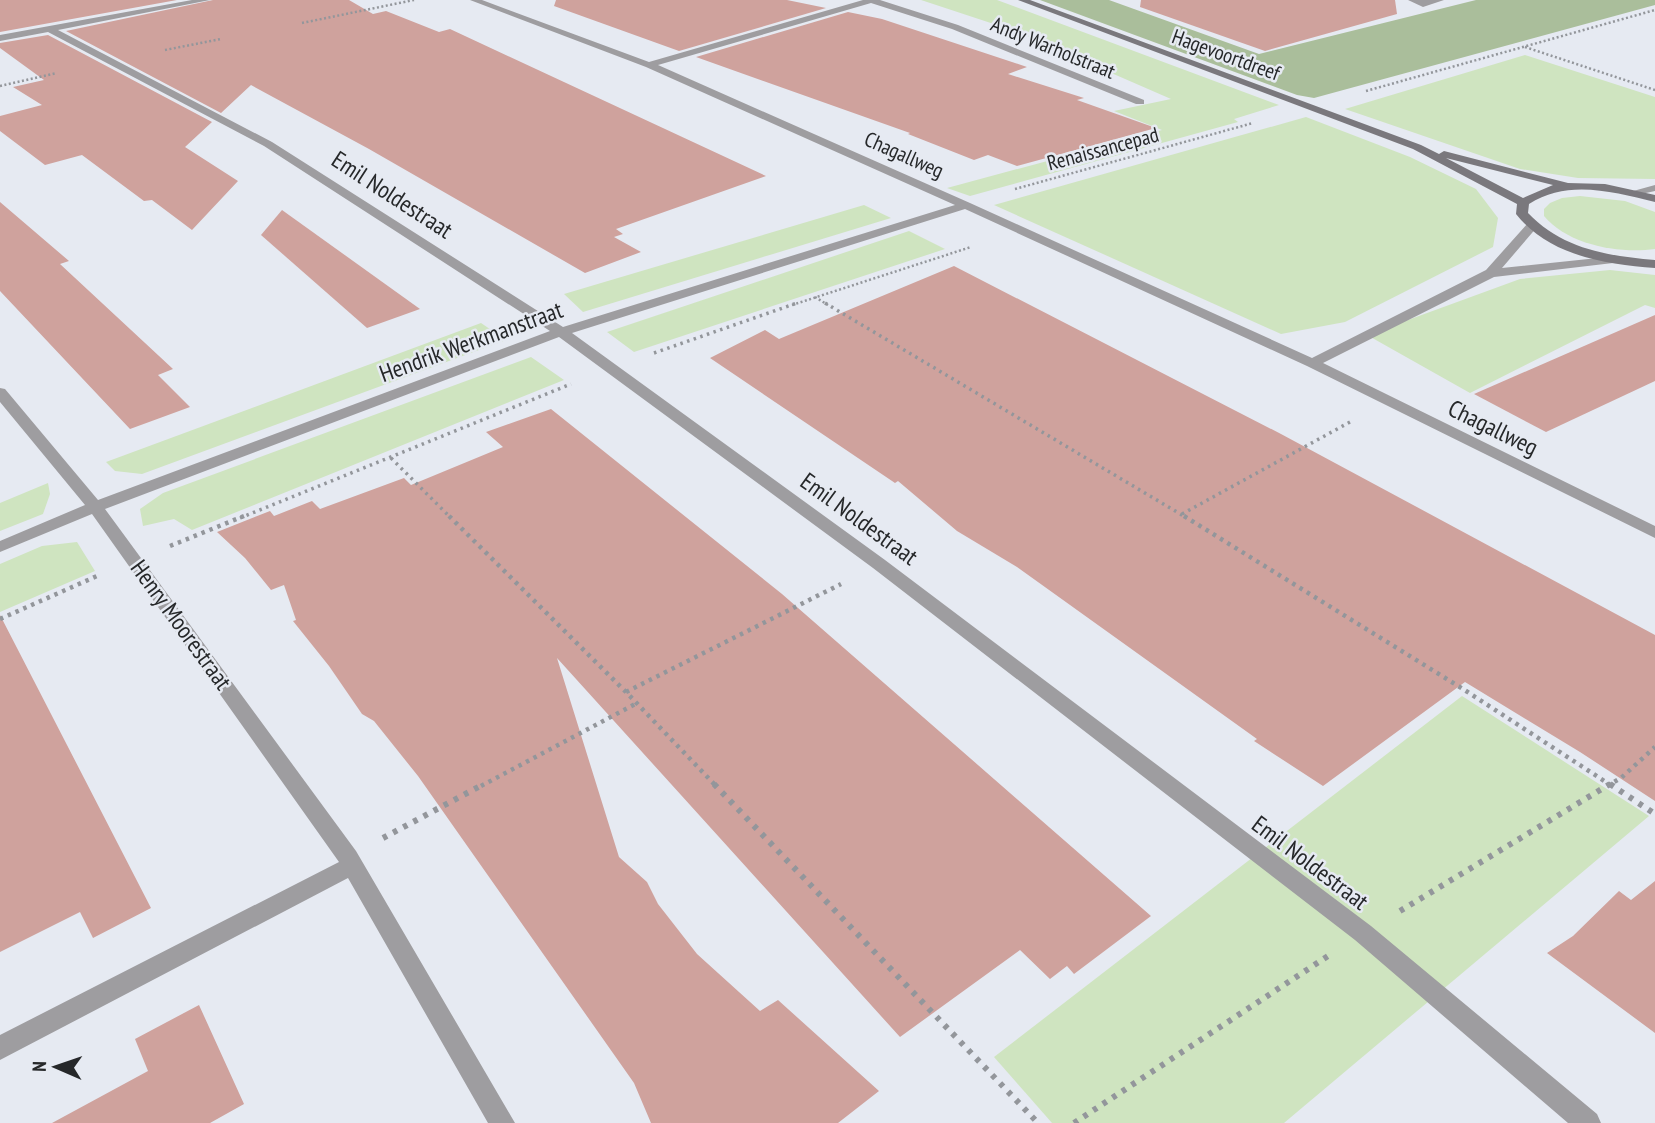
<svg xmlns="http://www.w3.org/2000/svg" width="1655" height="1123" viewBox="0 0 1655 1123" font-family="'PT Sans Narrow',sans-serif">
  <rect width="100%" height="100%" fill="#e6eaf2"/>
  <g fill="#cfe4c0">
    <path d="M 921,0 L 997,0 L 1279,105 L 1234,119 L 1238,122 L 970,196 L 947,188 L 1162,130 L 1114,111 L 1171,99 L 1015,31 Z"/>
    <path d="M 1525,55 L 1655,97 L 1655,179 L 1578,178 L 1520,169 L 1345,109 Z"/>
    <path d="M 1306,117 L 1410,157 L 1476,189 L 1498,218 L 1493,247 L 1345,322 L 1281,334 L 994,205 Z"/>
    <path d="M 1580,196 L 1625,201 L 1655,212 L 1655,249 C 1619,254 1568,245 1544,216 L 1544,209 L 1550,203 L 1562,198 Z"/>
    <path d="M 864,205 L 891,218 L 583,312 L 564,294 Z"/>
    <path d="M 909,231 L 945,249 L 634,352 L 607,332 Z"/>
    <path d="M 1610,270 L 1655,275 L 1655,308 L 1645,305 L 1470,393 L 1367,335 L 1520,279 Z"/>
    <path d="M 481,323 L 506,340 L 142,474 L 115,471 L 106,462 Z"/>
    <path d="M 531,357 L 564,380 L 192,530 L 174,519 L 143,526 L 140,509 L 163,493 Z"/>
    <path d="M 48,483 L 50,494 L 43,514 L 0,531 L 0,503 Z"/>
    <path d="M 77,542 L 95,571 L 0,612 L 0,564 L 42,546 Z"/>
    <path d="M 1462,696 L 1649,816 L 1284,1123 L 1052,1123 L 994,1057 Z"/>
  </g>
  <path fill="#aabe9b" d="M 1040,0 L 1109,0 L 1259,54 L 1476,0 L 1655,0 L 1655,5 L 1314,98 L 1297,95 Z"/>
  <g fill="#cfa29d">
    <path d="M 0,0 L 177,0 L 0,32 Z"/>
    <path d="M 213,0 L 349,0 L 373,14 L 386,11 L 439,32 L 450,29 L 766,176 L 616,229 L 623,234 L 614,237 L 641,252 L 585,273 L 369,149 L 251,85 L 221,113 L 66,31 Z"/>
    <path d="M 556,0 L 787,0 L 826,8 L 679,51 L 554,6 Z"/>
    <path d="M 1141,0 L 1395,0 L 1397,14 L 1265,51 L 1140,7 Z"/>
    <path d="M 848,12 L 882,19 L 1027,67 L 1008,74 L 1084,98 L 1077,100 L 1156,128 L 1017,166 L 988,155 L 974,160 L 908,134 L 910,133 L 696,57 Z"/>
    <path d="M 48,35 L 212,122 L 185,147 L 238,181 L 192,230 L 152,200 L 144,201 L 82,155 L 45,165 L 0,131 L 0,116 L 42,105 L 13,87 L 44,80 L 0,48 L 0,43 Z"/>
    <path d="M 0,202 L 69,261 L 60,264 L 173,369 L 158,375 L 190,407 L 130,429 L 0,291 Z"/>
    <path d="M 282,210 L 420,309 L 367,328 L 261,235 Z"/>
    <path d="M 954,266 L 1281,434 L 1655,635 L 1655,801 L 1580,752 L 1465,682 L 1323,786 L 1254,741 L 1257,739 L 1017,567 L 957,531 L 898,481 L 895,483 L 710,358 L 765,330 L 779,339 Z"/>
    <path d="M 1655,315 L 1655,381 L 1546,432 L 1474,394 Z"/>
    <path d="M 551,409 L 782,594 L 1151,916 L 1074,974 L 1067,966 L 1050,979 L 1020,950 L 900,1037 L 557,658 L 619,857 L 647,882 L 658,904 L 697,954 L 760,1011 L 778,1000 L 879,1091 L 838,1123 L 651,1123 L 634,1083 L 418,776 L 374,721 L 362,714 L 329,666 L 293,621 L 296,620 L 284,585 L 271,590 L 245,558 L 217,532 L 270,511 L 274,516 L 312,501 L 320,509 L 404,478 L 411,485 L 503,447 L 486,432 Z"/>
    <path d="M 0,615 L 151,908 L 93,938 L 80,912 L 0,952 Z"/>
    <path d="M 1655,881 L 1655,1033 L 1547,953 L 1573,936 L 1619,891 L 1631,900 Z"/>
    <path d="M 199,1005 L 244,1104 L 210,1123 L 52,1123 L 148,1071 L 135,1039 Z"/>
  </g>
  <g fill="none" stroke-linecap="round" stroke-linejoin="round">
    <g stroke="#93969b" stroke-width="2.5" stroke-dasharray="2 2.5" stroke-linecap="butt">
      <path d="M 302,23 L 414,0"/>
      <path d="M 1525,47 L 1655,90"/>
      <path d="M 165,50 L 221,39"/>
      <path d="M 0,86 L 57,73"/>
      <path d="M 1366,91 L 1655,10"/>
      <path d="M 1015,189 L 1253,123"/>
      <path d="M 815,297 L 828,305"/>
      <path d="M 792,305 L 971,247"/>
    </g>
    <g stroke="#93969b" stroke-width="3.5" stroke-dasharray="2.5 4.5" stroke-linecap="butt">
      <path d="M 825,303 L 1187,518"/>
      <path d="M 654,353 L 797,303"/>
      <path d="M 391,458 L 451,518"/>
      <path d="M 1182,514 L 1350,422"/>
      <path d="M 240,518 L 571,384"/>
    </g>
    <g stroke="#93969b" stroke-width="4.5" stroke-dasharray="3.5 5" stroke-linecap="butt">
      <path d="M 449,516 L 626,692 L 716,786"/>
      <path d="M 1184,516 L 1463,689 L 1612,786"/>
      <path d="M 170,546 L 244,516"/>
      <path d="M 0,619 L 97,576"/>
      <path d="M 626,692 L 841,584"/>
      <path d="M 481,786 L 637,703"/>
      <path d="M 1607,786 L 1621,778 L 1655,747"/>
    </g>
    <g stroke="#93969b" stroke-width="6" stroke-dasharray="4.5 7" stroke-linecap="butt">
      <path d="M 714,784 L 1038,1123"/>
      <path d="M 1610,784 L 1655,814"/>
      <path d="M 383,838 L 484,784"/>
      <path d="M 1400,911 L 1610,784"/>
      <path d="M 1074,1123 L 1328,956"/>
    </g>
    <path fill="#9e9da0" fill-rule="evenodd" d="M 1408,0 L 1444,0 L 1423,7 Z"/>
    <g fill="#9e9da0" fill-rule="evenodd">
      <path d="M 192,0 L 210,0 L 58,30 L 272,142 L 563,327 L 955,205 L 646,67 L 470,0 L 482,0 L 649,62 L 863,0 L 880,0 L 958,25 L 1144,100 L 1144,104 L 1136,104 L 952,29 L 871,3 L 658,65 L 970,203 L 1312,358 L 1486,270 L 1528,223 L 1538,226 L 1502,268 L 1617,256 L 1617,262 L 1613,263 L 1494,277 L 1323,363 L 1655,526 L 1655,538 L 1307,366 L 965,209 L 572,333 L 885,560 L 1371,926 L 1597,1114 L 1601,1123 L 1568,1123 L 1355,940 L 873,568 L 559,337 L 105,509 L 356,851 L 515,1123 L 488,1123 L 348,878 L 0,1060 L 0,1035 L 339,862 L 92,514 L 0,552 L 0,541 L 85,505 L 0,402 L 0,388 L 5,389 L 98,500 L 550,331 L 264,146 L 48,32 L 0,41 L 0,35 Z"/>
      <path d="M 1655,185 L 1655,191 L 1632,196 L 1626,193 Z"/>
    </g>
    <path fill="#7a787d" fill-rule="evenodd" d="M 1018,0 L 1030,0 L 1421,145 L 1439,154 L 1444,151 L 1568,183 L 1605,184 L 1655,195 L 1655,202 C 1613,192 1568,179 1529,204 L 1528,213 C 1562,249 1608,256 1655,260 L 1655,268 C 1605,264 1549,256 1516,214 L 1517,204 L 1413,149 ZM 1446,158 L 1553,185 L 1523,198 Z"/>
  </g>
  <g text-anchor="middle" stroke-width="5" stroke-linejoin="round" paint-order="stroke">
    <g font-size="21" fill="#26282a" stroke="#e6eaf2">
      <text transform="translate(1053 48) rotate(22)" y="7">Andy Warholstraat</text>
      <text transform="translate(1226 55) rotate(20)" y="7">Hagevoortdreef</text>
      <text transform="translate(1103 149) rotate(-15)" y="7">Renaissancepad</text>
      <text transform="translate(904 155) rotate(24)" y="7">Chagallweg</text>
    </g>
    <g font-size="24" fill="#26282a" stroke="#e6eaf2">
      <text transform="translate(392 195) rotate(33)" y="8">Emil Noldestraat</text>
      <text transform="translate(471 342) rotate(-20)" y="8">Hendrik Werkmanstraat</text>
      <text transform="translate(1493 428) rotate(26)" y="8">Chagallweg</text>
      <text transform="translate(859 519) rotate(36)" y="8">Emil Noldestraat</text>
      <text transform="translate(181 625) rotate(54)" y="8">Henry Moorestraat</text>
      <text transform="translate(1310 863) rotate(37)" y="8">Emil Noldestraat</text>
    </g>
  </g>
  <g transform="translate(56 1067) rotate(272)" stroke="#e6eaf2" stroke-width="5" paint-order="stroke">
  <path d="M0-5L12 26L0 18L-12 26Z" fill="#26282a"/>
  <text y="-10" font-size="19" font-weight="bold" text-anchor="middle" fill="#26282a">N</text>
  </g>
</svg>
